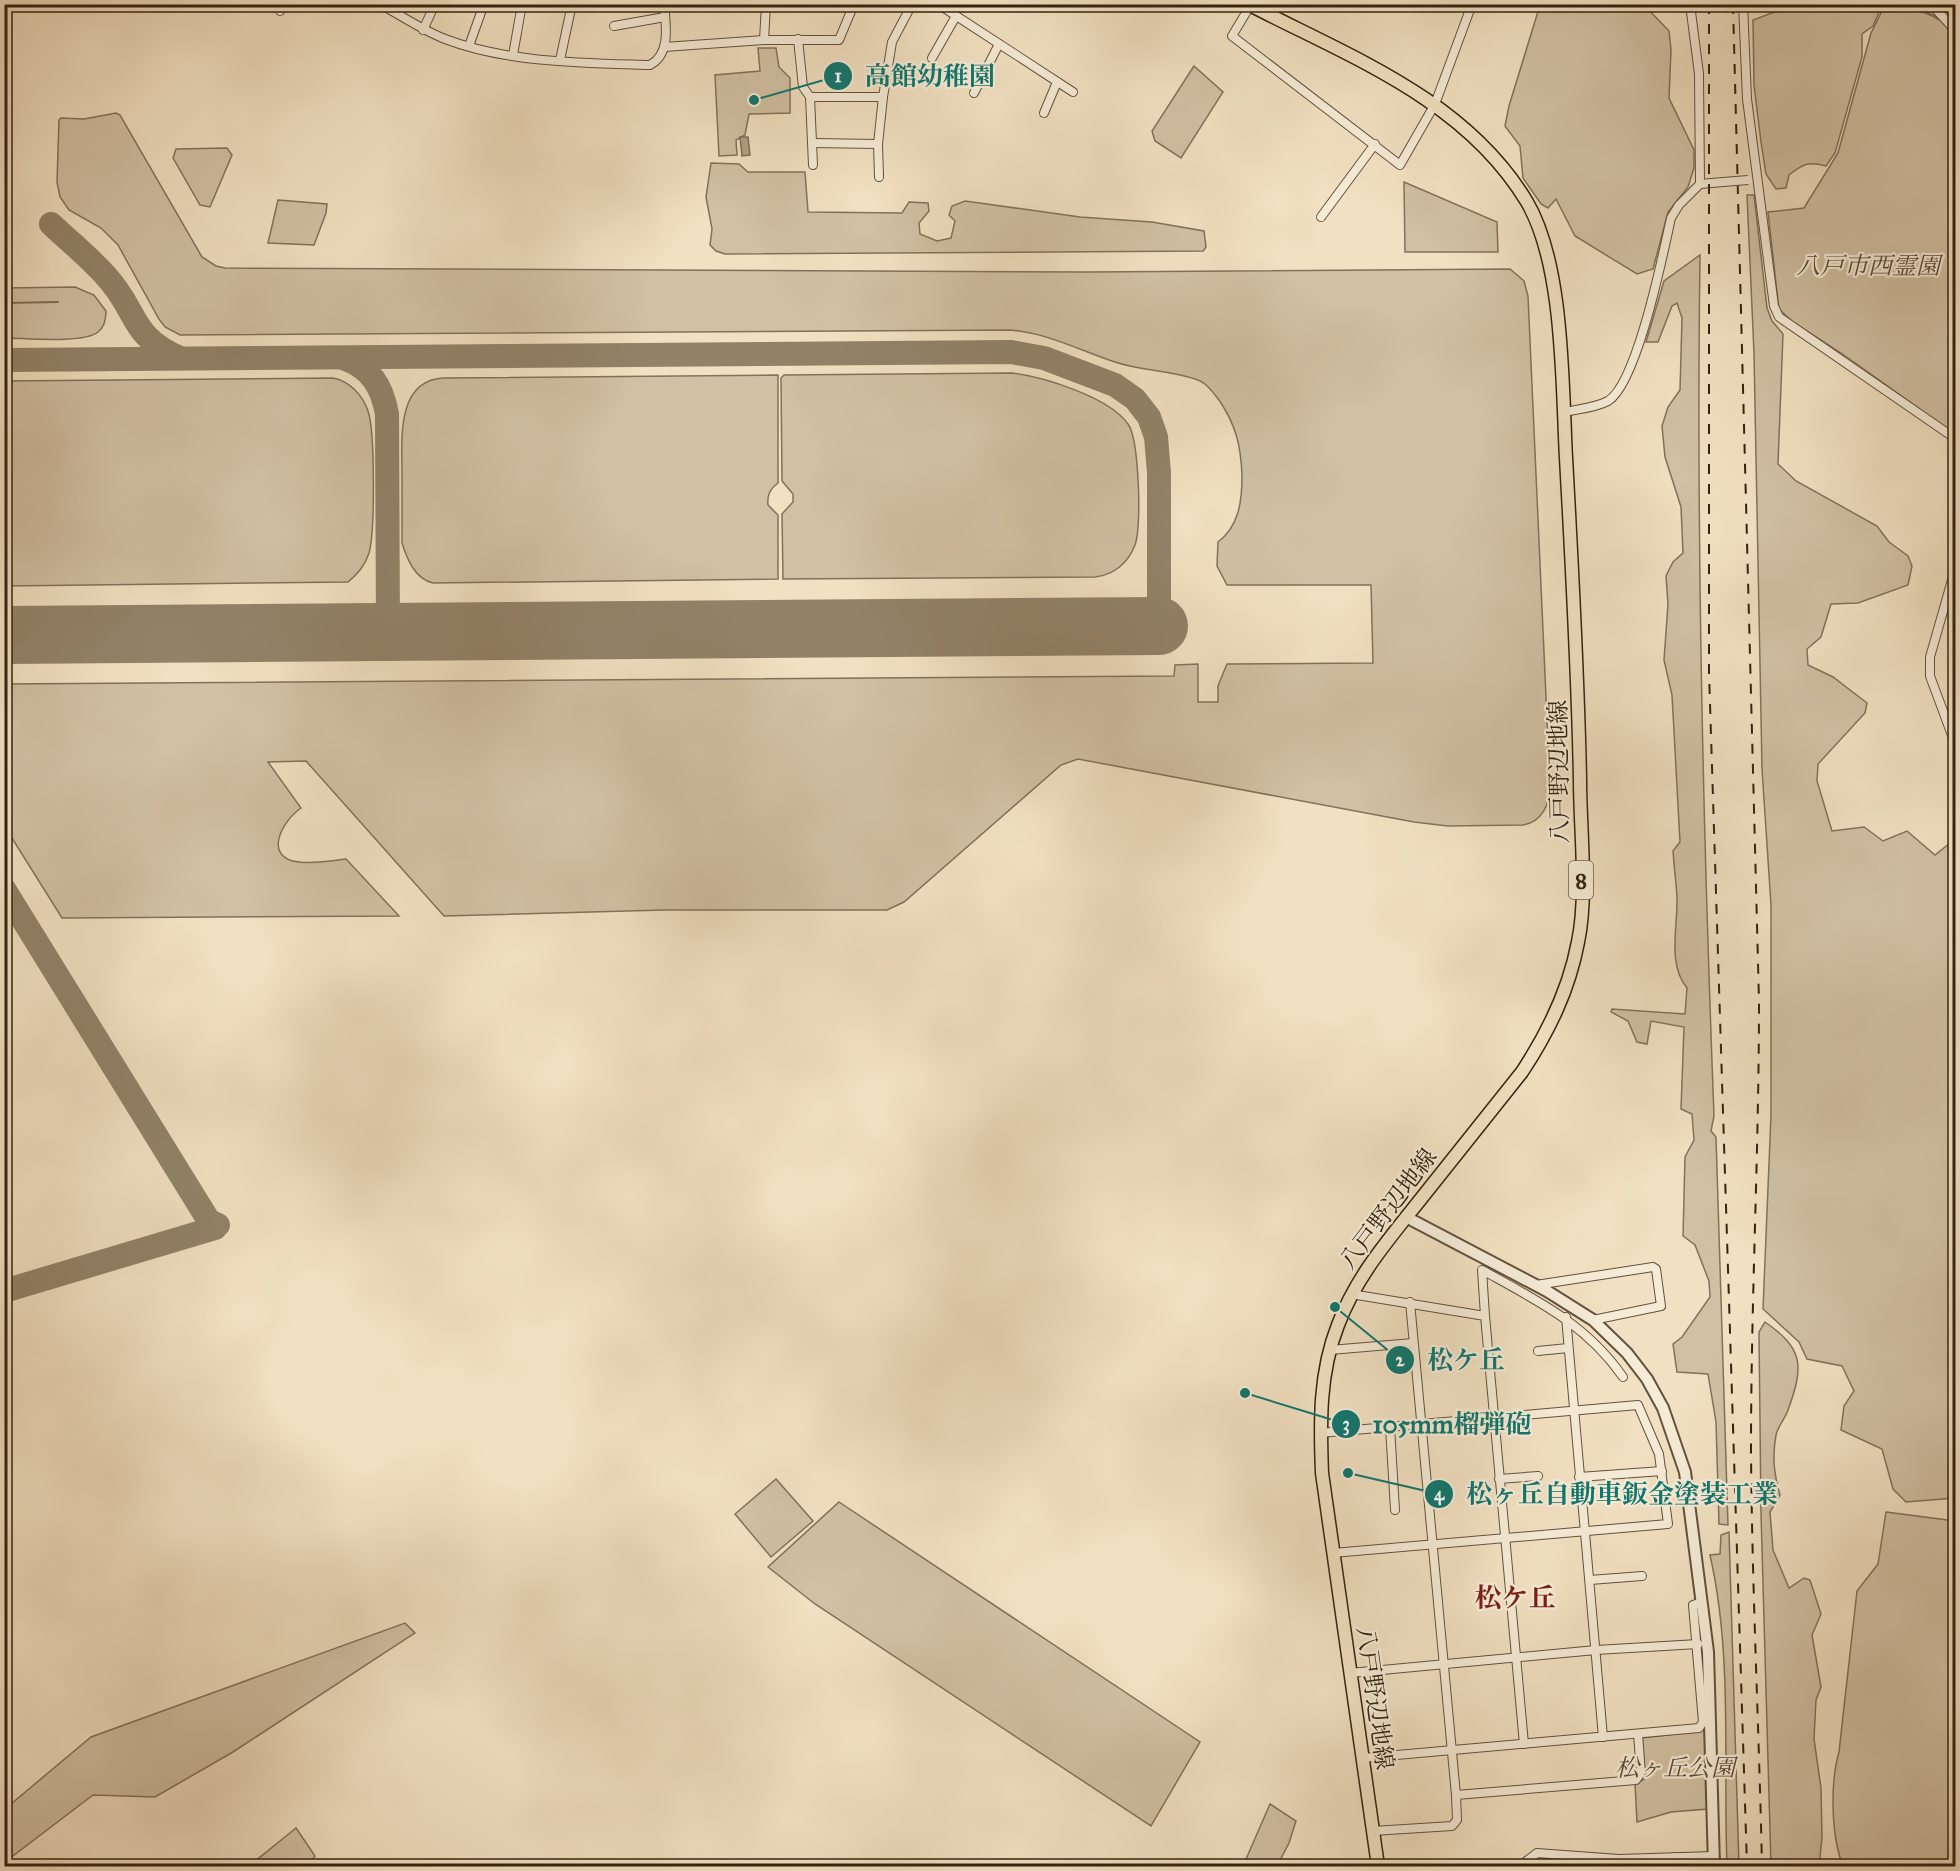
<svg xmlns="http://www.w3.org/2000/svg" width="1960" height="1871" viewBox="0 0 1960 1871" font-family="'IM FELL Great Primer','Noto Serif JP',serif">
  <rect width="100%" height="100%" fill="#f1e0c1"/>
  <filter id="stains"><feTurbulence type="fractalNoise" baseFrequency=".00333" numOctaves="4"/><feColorMatrix values="0 0 0 0 .2 0 0 0 0 .09 0 0 0 0 .02 0 0 0 .5 -.17"/></filter>
  <radialGradient id="worn" r=".72"><stop offset=".6" stop-color="#630" stop-opacity="0"/><stop offset="1" stop-color="#630" stop-opacity=".3"/></radialGradient>
  <g fill="#d1c0a3" stroke="#82725a" stroke-width="1.5">
    <path d="M 1540,5 L 1649,5 L 1647,8 L 1669,31 L 1671,50 L 1669,98 L 1694,150 L 1694,168 L 1688,187 L 1668,212 L 1653,269 L 1637,274 L 1575,236 L 1556,199 L 1548,208 L 1541,204 L 1523,178 L 1520,146 L 1505,126 L 1509,106 Z"/>
    <path d="M 1780,5 L 1882,5 L 1873,26 L 1862,34 L 1862,57 L 1835,153 L 1826,166 C 1808,161 1803,164 1789,175 L 1786,188 L 1776,189 L 1766,174 L 1761,142 L 1754,85 L 1753,20 L 1780,10 Z"/>
    <path d="M 1885,5 C 1908,5 1941,15 1956,34 L 1955,434 L 1844,355 L 1793,322 L 1779,309 L 1778,301 L 1768,212 L 1804,208 L 1838,153 L 1871,33 Z"/>
    <path d="M 1908,5 L 1955,5 L 1955,25 L 1914,7 Z"/>
    <path d="M 758,48 L 776,48 L 779,67 L 790,78 L 790,113 L 749,114 L 745,135 L 736,140 L 737,155 L 719,156 L 715,75 L 760,71 Z"/>
    <path d="M 1194,66 L 1223,92 L 1181,158 L 1155,141 L 1152,131 Z"/>
    <path d="M 116,113 L 120,115 L 202,257 L 216,266 L 225,268 L 1087,272 L 1510,269 L 1524,281 L 1528,296 L 1550,786 C 1550,804 1542,822 1523,825 L 1448,826 L 1414,822 L 1078,759 L 1061,765 L 904,902 L 887,910 L 664,910 L 444,916 L 306,761 L 268,762 L 301,808 C 282,821 262,858 299,862 C 314,864 331,861 346,859 L 399,916 L 62,918 L 5,827 L 5,684 L 1174,676 L 1175,665 L 1198,664 L 1198,702 L 1218,702 L 1218,686 L 1227,664 L 1373,663 L 1371,585 L 1227,585 L 1217,566 L 1218,542 C 1239,526 1242,502 1242,476 C 1241,446 1236,425 1219,400 C 1212,391 1206,382 1195,379 C 1169,370 1141,371 1115,362 C 1079,350 1047,333 1010,330 L 180,335 L 165,327 L 159,319 L 118,245 L 101,228 L 69,210 L 60,197 L 57,182 L 59,120 L 61,118 L 84,119 Z"/>
    <path d="M 227,148 L 232,155 L 210,207 L 200,205 L 173,158 L 176,149 Z"/>
    <path d="M 711,163 L 739,164 L 748,172 L 805,172 L 808,212 L 902,213 L 909,202 L 928,203 L 929,211 L 919,223 L 920,234 L 937,241 L 951,238 L 955,221 L 949,215 L 952,206 L 965,201 L 1080,217 L 1152,222 L 1204,231 L 1206,247 L 1203,251 L 725,254 L 716,251 L 710,245 L 712,229 L 706,197 Z"/>
    <path d="M 1404,182 L 1497,222 L 1498,252 L 1405,252 Z"/>
    <path d="M 1747,195 L 1754,195 L 1767,308 L 1772,321 L 1783,334 L 1778,464 L 1796,481 L 1877,526 L 1889,542 L 1908,556 L 1912,566 L 1908,585 L 1858,603 L 1831,604 L 1821,637 L 1807,649 L 1808,665 L 1833,677 L 1867,703 L 1865,713 L 1818,764 L 1817,781 L 1832,831 L 1864,827 L 1883,841 L 1907,831 L 1935,855 L 1955,839 L 1955,1498 L 1906,1502 L 1893,1489 L 1882,1449 L 1841,1430 L 1844,1406 L 1854,1391 L 1842,1366 L 1807,1359 L 1799,1342 L 1763,1309 L 1771,1115 L 1771,905 L 1762,769 L 1754,353 Z"/>
    <path d="M 278,200 L 327,204 L 326,213 L 314,245 L 268,243 Z"/>
    <path d="M 1700,255 C 1696,542 1703,829 1714,1116 L 1711,1131 L 1716,1137 L 1728,1525 L 1719,1524 L 1716,1422 L 1708,1374 L 1677,1372 L 1673,1344 L 1682,1337 L 1710,1297 L 1709,1281 L 1695,1245 L 1683,1236 L 1685,1157 L 1694,1140 L 1692,1114 L 1681,1109 L 1684,1027 L 1651,1021 L 1647,1044 L 1637,1042 L 1628,1021 L 1611,1012 L 1612,1009 L 1685,1014 L 1687,988 C 1667,964 1678,926 1677,897 C 1676,882 1674,866 1673,851 L 1680,842 L 1672,695 L 1664,660 L 1668,604 L 1666,576 L 1673,562 L 1683,553 L 1681,507 L 1665,457 L 1662,426 L 1668,407 L 1680,390 L 1682,318 L 1677,303 L 1672,306 L 1658,342 L 1646,342 L 1664,281 Z"/>
    <path d="M 75,287 L 94,295 L 106,311 C 106,319 105,327 98,332 C 84,344 24,338 5,338 L 5,288 Z"/>
    <path d="M 1012,373 C 1044,377 1109,397 1128,424 C 1139,439 1142,527 1135,545 C 1128,563 1114,575 1095,577 L 783,579 L 782,514 L 793,502 L 793,494 L 782,481 L 781,378 L 784,375 Z"/>
    <path d="M 778,375 L 778,483 C 770,489 767,495 768,505 L 778,515 L 778,579 L 433,583 C 415,579 407,559 402,543 C 402,520 402,496 402,473 C 402,439 396,380 444,378 Z"/>
    <path d="M 333,378 C 350,381 363,396 368,411 C 375,431 375,532 369,553 C 365,566 358,574 348,582 L 5,586 L 5,381 Z"/>
    <path d="M 1765,1322 C 1804,1349 1804,1366 1788,1410 C 1785,1419 1778,1426 1776,1435 C 1772,1457 1774,1474 1780,1495 L 1770,1512 L 1773,1550 L 1789,1588 L 1804,1578 L 1810,1580 L 1821,1614 L 1812,1635 L 1821,1687 L 1816,1700 L 1814,1739 L 1821,1788 L 1822,1838 L 1819,1866 L 1771,1866 L 1761,1513 L 1759,1332 Z"/>
    <path d="M 776,1479 L 813,1521 L 771,1557 L 735,1514 Z"/>
    <path d="M 839,1502 L 1200,1742 L 1151,1826 L 815,1604 L 768,1567 Z"/>
    <path d="M 1886,1512 L 1955,1521 L 1955,1866 L 1843,1866 C 1831,1836 1830,1783 1839,1752 L 1857,1591 L 1878,1564 Z"/>
    <path d="M 1729,1532 L 1739,1866 L 1727,1866 C 1723,1763 1733,1656 1710,1555 L 1720,1554 L 1721,1535 Z"/>
    <path d="M 405,1623 L 415,1633 L 233,1752 L 155,1797 L 93,1795 L 5,1862 L 5,1809 L 91,1737 Z"/>
    <path d="M 1705,1730 L 1708,1809 L 1671,1812 L 1637,1822 L 1635,1783 L 1645,1779 L 1642,1738 Z"/>
    <path d="M 1270,1804 L 1296,1821 L 1289,1843 L 1277,1866 L 1243,1866 Z"/>
    <path d="M 296,1828 L 315,1856 L 308,1866 L 249,1866 Z"/>
  </g>
  <path fill="#b1a085" stroke="#7f6e56" stroke-width="1.5" d="M 740,137 L 748,137 L 750,155 L 742,156 Z"/>
  <g fill="none" stroke-linecap="round" stroke-linejoin="round">
    <path stroke="#7f6e56" stroke-width="2" d="M 4,303 L 58,302"/>
    <g stroke="#928268" stroke-width="24">
      <path d="M 51,224 C 69,241 89,257 105,275 C 139,311 128,335 180,358"/>
      <path d="M 343,358 C 371,368 382,386 387,414 L 388,632"/>
      <path d="M 4,360 L 1011,352 L 1044,358 L 1115,385 L 1135,399 L 1149,417 L 1156,437 L 1159,473 L 1159,626"/>
      <path d="M 4,889 L 209,1221 L 218,1225"/>
      <path d="M 4,1291 L 215,1228"/>
    </g>
    <path stroke="#928268" stroke-width="58" d="M 4,635 L 1159,626"/>
    <g stroke="#63523c" stroke-width="10">
      <g id="minor">
        <path d="M 380,4 C 402,16 422,30 445,39 C 508,63 584,63 650,65 C 671,54 666,25 664,4"/>
        <path d="M 938,4 L 1073,92"/>
        <path d="M 1743,4 L 1747,99 L 1774,306 L 1779,317 L 1956,439"/>
        <path d="M 1931,4 L 1956,31"/>
        <path d="M 1250,6 L 1232,36 L 1400,165 L 1435,104 L 1472,4"/>
        <path d="M 280,11 L 284,4"/>
        <path d="M 614,26 L 665,17"/>
        <path d="M 423,30 L 435,4"/>
        <path d="M 798,39 L 803,87 L 810,97 L 813,165"/>
        <path d="M 764,40 L 766,4"/>
        <path d="M 469,46 L 484,4"/>
        <path d="M 664,47 L 764,40 L 839,40 L 854,4"/>
        <path d="M 513,55 L 522,4"/>
        <path d="M 932,58 L 956,16"/>
        <path d="M 560,60 L 572,4"/>
        <path d="M 974,93 L 999,44"/>
        <path d="M 810,97 L 883,97 L 892,42 L 912,4"/>
        <path d="M 1044,113 L 1057,82"/>
        <path d="M 813,143 L 878,144"/>
        <path d="M 879,177 L 878,144 L 883,97"/>
        <path d="M 1700,184 L 1723,182"/>
        <path d="M 1321,217 L 1375,144"/>
        <path d="M 1564,412 C 1578,409 1595,408 1608,401 C 1637,384 1663,254 1671,218 L 1679,205 L 1700,184 L 1699,74 L 1690,4"/>
        <path d="M 1956,566 L 1930,657 L 1930,676 L 1956,746"/>
        <path d="M 1536,1285 L 1653,1267 L 1656,1269 L 1661,1306 L 1593,1320"/>
        <path d="M 1351,1294 L 1485,1316 L 1524,1744"/>
        <path d="M 1410,1302 L 1456,1795"/>
        <path d="M 1485,1316 L 1482,1270 C 1538,1301 1586,1324 1623,1377"/>
        <path d="M 1566,1317 L 1603,1737"/>
        <path d="M 1330,1350 L 1413,1343"/>
        <path d="M 1538,1351 L 1568,1348"/>
        <path d="M 1390,1427 L 1395,1510"/>
        <path d="M 1320,1433 L 1638,1405 L 1659,1454 L 1668,1524 L 1333,1553"/>
        <path d="M 1579,1477 L 1662,1471"/>
        <path d="M 1499,1479 L 1538,1476"/>
        <path d="M 1590,1580 L 1642,1576"/>
        <path d="M 1350,1673 L 1596,1650 L 1698,1644"/>
        <path d="M 1363,1758 L 1699,1728 L 1703,1722 L 1693,1605 L 1702,1602"/>
        <path d="M 1373,1831 L 1452,1826 L 1457,1820 L 1456,1795 L 1636,1780 L 1641,1773 L 1638,1734"/>
        <path d="M 1674,1857 L 1675,1866"/>
        <path d="M 1520,1866 L 1537,1853 L 1619,1859 L 1714,1856"/>
      </g>
    </g>
    <g stroke="#63523c" stroke-width="14">
      <path id="tertiary" d="M 1406,1217 L 1547,1291 L 1593,1320 L 1627,1353 L 1647,1379 L 1663,1408 L 1685,1472 L 1708,1652 L 1714,1866"/>
    </g>
    <g stroke="#342310" stroke-width="15">
      <path id="primary" d="M 1248,4 C 1350,57 1465,99 1527,202 C 1564,265 1562,384 1566,458 C 1572,565 1578,673 1580,780 C 1580,829 1588,895 1578,942 C 1569,990 1549,1031 1522,1072 C 1488,1115 1454,1157 1420,1200 C 1388,1240 1356,1277 1338,1325 C 1319,1373 1320,1423 1322,1473 L 1378,1866"/>
    </g>
    <use href="#minor" stroke="#f6ebd7" stroke-width="8"/>
    <use href="#tertiary" stroke="#f6ebd7" stroke-width="10"/>
    <use href="#primary" stroke="#f1e0c1" stroke-width="12"/>
    <g stroke="#342310" stroke-width="2" stroke-dasharray="10 10" stroke-linecap="butt">
      <path d="M 1709,4 L 1709,672 L 1747,1866"/>
      <path d="M 1733,4 L 1759,1001 C 1759,1151 1751,1300 1751,1450 C 1752,1589 1759,1728 1762,1866"/>
    </g>
    <g stroke="#63523c" stroke-width="10" stroke-linecap="butt">
      <path id="minor-bridge" d="M 1723,182 L 1748,180"/>
    </g>
    <use href="#minor-bridge" stroke="#f6ebd7" stroke-width="8"/>
  </g>
  <g text-anchor="middle" stroke-width="4.5" stroke-linejoin="round" paint-order="stroke">
    <rect fill="#f6ebd7" stroke="#6e5f4c" stroke-width="1.5" x="1569" y="861" width="24" height="38" rx="4.5"/>
    <g font-size="22" font-weight="bold" fill="#342310">
      <text x="1581" y="888">8</text>
    </g>
    <g font-size="24" font-style="italic" fill="#5b4a35" stroke="#f6ebd7">
      <text x="1868" y="274">八戸市西霊園</text>
      <text x="1675" y="1776">松ヶ丘公園</text>
    </g>
    <g font-size="24" fill="#342310" stroke="#f6ebd7">
      <text transform="translate(1559 772) rotate(-91)" y="8">八戸野辺地線</text>
      <text transform="translate(1388 1209) rotate(-53)" y="8">八戸野辺地線</text>
      <text transform="translate(1375 1698) rotate(82)" y="8">八戸野辺地線</text>
    </g>
    <g font-size="27" font-weight="bold" fill="#7a1f14" stroke="#f6ebd7">
      <text x="1515" y="1607">松ケ丘</text>
    </g>
  </g>
  <path fill="none" stroke="#0f766e" stroke-width="2" d="M754 100L838 76M1335 1307L1400 1360M1245 1393L1346 1424M1348 1473L1439 1494"/>
  <g fill="#0f766e" stroke="#f6ebd7" stroke-width="2">
    <circle cx="754" cy="100" r="6"/>
    <circle cx="1335" cy="1307" r="6"/>
    <circle cx="1245" cy="1393" r="6"/>
    <circle cx="1348" cy="1473" r="6"/>
    <circle cx="838" cy="76" r="15"/>
    <circle cx="1400" cy="1360" r="15"/>
    <circle cx="1346" cy="1424" r="15"/>
    <circle cx="1439" cy="1494" r="15"/>
  </g>
  <g font-size="18" text-anchor="middle" font-weight="bold" fill="#fff">
    <text x="838" y="82">1</text>
    <text x="1400" y="1366">2</text>
    <text x="1346" y="1430">3</text>
    <text x="1439" y="1500">4</text>
  </g>
  <g font-size="26" text-anchor="middle" font-weight="bold" fill="#0f766e" stroke="#f6ebd7" stroke-width="4.5" stroke-linejoin="round" paint-order="stroke">
    <text x="930" y="85">高館幼稚園</text>
    <text x="1466" y="1369">松ケ丘</text>
    <text x="1452" y="1433">105mm榴弾砲</text>
    <text x="1622" y="1503">松ヶ丘自動車鈑金塗装工業</text>
  </g>
  <rect width="1960" height="1871" fill="none" stroke="#f1e0c1" stroke-width="24"/>
  <rect x="6" y="6" width="1948" height="1859" fill="none" stroke="#342310" stroke-width="3"/>
  <rect x="12" y="12" width="1936" height="1847" fill="none" stroke="#342310" stroke-width="1.5"/>
  <rect width="100%" height="100%" filter="url(#stains)"/>
  <rect width="100%" height="100%" fill="url(#worn)"/>
</svg>
